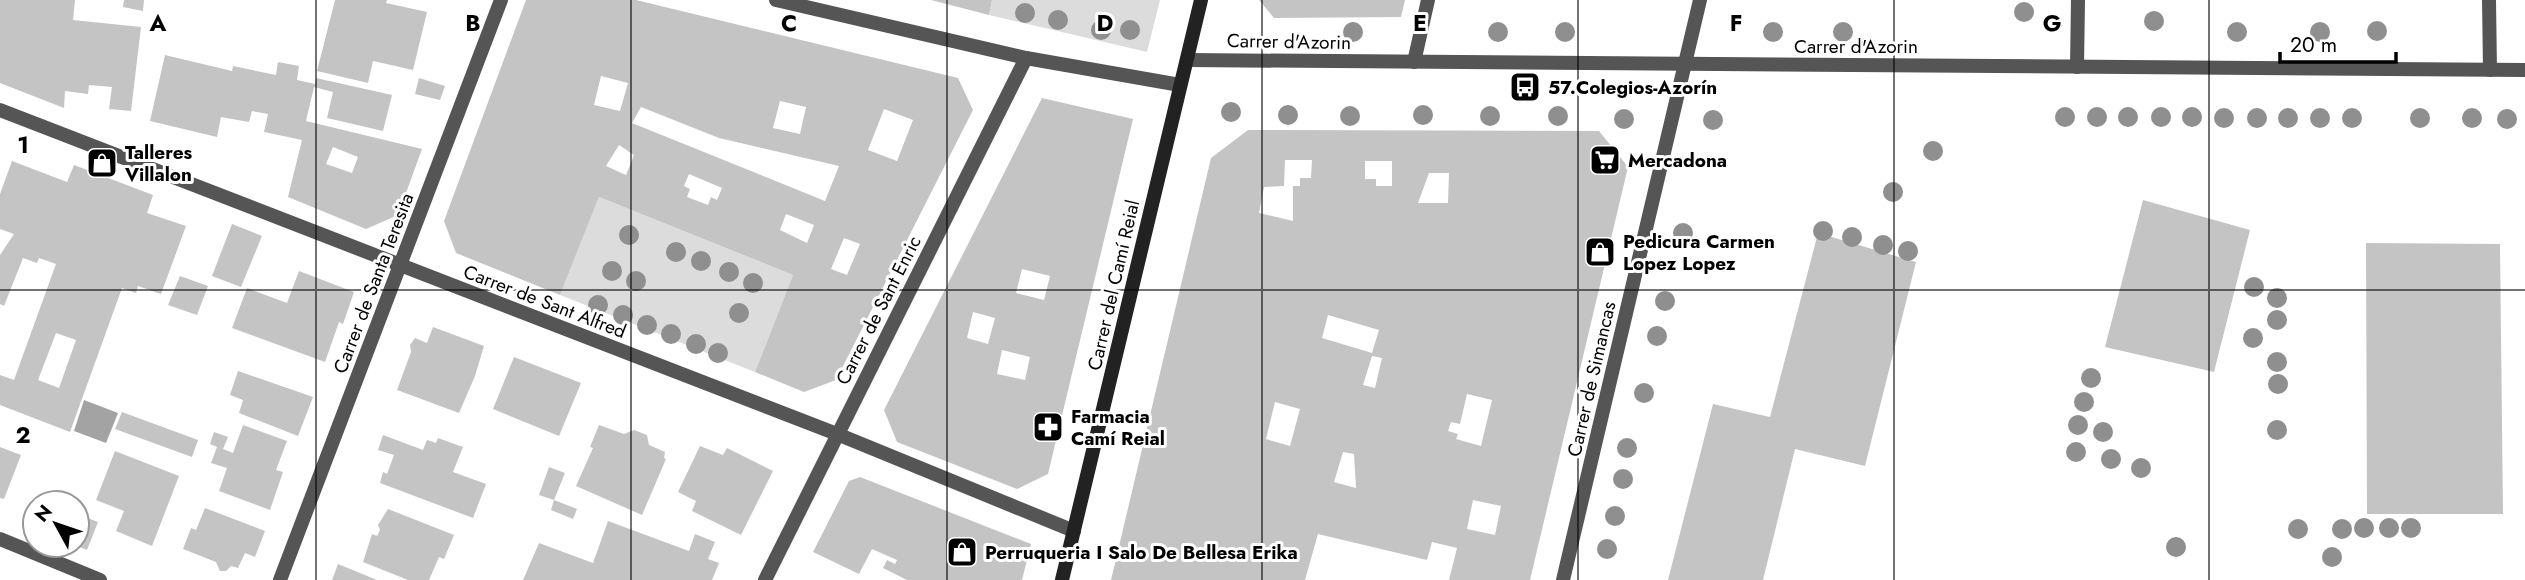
<svg xmlns="http://www.w3.org/2000/svg" width="2525" height="580" viewBox="0 0 2525 580" font-family="Jost,sans-serif">
  <rect width="100%" height="100%" fill="#fff"/>
  <g fill="#dcdcdc">
    <path d="M 992,0 L 1160,0 L 1147,52 L 989,15 Z"/>
    <path d="M 599,197 L 793,275 L 755,372 L 560,295 Z"/>
  </g>
  <path fill="#a3a3a3" d="M 84,400 L 118,413 L 106,443 L 74,431 Z"/>
  <g fill="#c4c4c4" fill-rule="evenodd">
    <path d="M 0,0 L 75,0 L 73,20 L 141,27 L 131,111 L 109,109 L 112,87 L 89,85 L 88,94 L 65,91 L 64,108 L 0,83 Z"/>
    <path d="M 124,0 L 144,0 L 143,11 L 123,7 Z"/>
    <path d="M 335,0 L 387,0 L 386,3 L 427,12 L 413,70 L 373,61 L 368,83 L 317,71 Z"/>
    <path d="M 526,0 L 636,0 L 958,78 L 973,110 L 836,380 L 804,392 L 755,372 L 793,275 L 599,197 L 560,295 L 456,253 L 444,221 ZM 601,76 L 628,83 L 620,111 L 594,105 ZM 780,101 L 806,107 L 800,134 L 773,128 ZM 641,107 L 719,138 L 839,166 L 825,201 L 632,123 ZM 884,109 L 913,120 L 897,161 L 868,150 ZM 619,145 L 634,155 L 626,175 L 606,166 ZM 689,174 L 722,188 L 717,200 L 711,197 L 708,205 L 687,197 L 690,189 L 684,186 ZM 786,214 L 814,225 L 807,243 L 780,230 ZM 844,238 L 860,244 L 847,275 L 831,269 Z"/>
    <path d="M 931,0 L 992,0 L 989,15 Z"/>
    <path d="M 1259,0 L 1405,0 L 1401,17 L 1274,18 Z"/>
    <path d="M 165,55 L 232,71 L 233,66 L 276,75 L 278,62 L 299,66 L 297,80 L 315,84 L 316,78 L 392,95 L 383,131 L 327,118 L 333,92 L 314,87 L 306,121 L 422,149 L 398,215 L 366,229 L 288,197 L 302,140 L 264,132 L 268,114 L 252,111 L 249,122 L 221,117 L 217,137 L 150,121 ZM 333,147 L 358,157 L 352,173 L 326,164 Z"/>
    <path d="M 419,78 L 445,86 L 440,100 L 415,94 Z"/>
    <path d="M 1042,98 L 1133,119 L 1048,474 L 1017,489 L 897,442 L 884,410 ZM 1022,269 L 1050,276 L 1044,300 L 1016,293 ZM 973,312 L 995,318 L 988,344 L 967,338 ZM 1002,350 L 1030,357 L 1025,380 L 997,374 Z"/>
    <path d="M 1248,130 L 1599,131 L 1628,167 L 1530,580 L 1449,580 L 1457,548 L 1432,542 L 1427,560 L 1318,534 L 1305,580 L 1111,580 L 1211,158 ZM 1285,160 L 1312,160 L 1311,178 L 1300,178 L 1300,186 L 1293,186 L 1293,221 L 1259,213 L 1264,187 L 1284,186 ZM 1365,161 L 1392,161 L 1392,186 L 1376,186 L 1376,179 L 1365,179 ZM 1429,173 L 1449,173 L 1448,203 L 1418,203 ZM 1328,315 L 1379,330 L 1372,353 L 1322,338 ZM 1372,356 L 1382,358 L 1375,388 L 1363,385 ZM 1467,394 L 1492,400 L 1481,446 L 1456,439 L 1458,434 L 1448,431 L 1451,422 L 1460,424 ZM 1275,402 L 1300,409 L 1290,446 L 1266,439 ZM 1343,452 L 1354,454 L 1356,488 L 1334,482 ZM 1473,500 L 1501,506 L 1495,535 L 1467,529 Z"/>
    <path d="M 12,161 L 67,182 L 74,165 L 153,195 L 147,213 L 186,226 L 161,294 L 138,286 L 136,293 L 122,288 L 70,432 L 0,405 L 0,375 L 14,380 L 56,264 L 39,258 L 37,263 L 23,258 L 4,306 L 0,304 L 0,255 L 14,234 L 0,229 L 0,194 ZM 56,333 L 76,340 L 59,388 L 38,380 Z"/>
    <path d="M 2143,200 L 2250,230 L 2214,372 L 2105,347 Z"/>
    <path d="M 232,224 L 262,236 L 241,287 L 212,276 Z"/>
    <path d="M 1818,233 L 1916,262 L 1865,466 L 1795,449 L 1763,580 L 1668,580 L 1713,404 L 1770,417 Z"/>
    <path d="M 2366,243 L 2500,244 L 2503,514 L 2367,514 Z"/>
    <path d="M 299,271 L 354,292 L 343,324 L 339,322 L 325,362 L 232,328 L 247,288 L 287,303 Z"/>
    <path d="M 180,276 L 208,286 L 197,315 L 168,305 Z"/>
    <path d="M 433,327 L 484,346 L 475,376 L 459,413 L 397,390 L 411,352 L 410,345 L 415,338 L 427,343 Z"/>
    <path d="M 514,357 L 581,383 L 559,436 L 493,409 Z"/>
    <path d="M 238,371 L 313,397 L 298,436 L 239,413 L 243,400 L 230,395 Z"/>
    <path d="M 122,412 L 198,440 L 192,457 L 115,429 Z"/>
    <path d="M 243,425 L 287,441 L 276,470 L 283,472 L 270,510 L 219,491 L 227,468 L 211,463 L 217,447 L 210,444 L 214,432 L 228,437 L 223,449 L 233,453 Z"/>
    <path d="M 599,425 L 624,434 L 634,430 L 647,435 L 649,445 L 665,452 L 664,458 L 666,459 L 642,515 L 576,486 L 593,448 L 590,447 Z"/>
    <path d="M 383,435 L 423,450 L 427,440 L 436,443 L 438,438 L 463,447 L 453,472 L 486,484 L 473,518 L 380,483 L 383,472 L 387,474 L 394,455 L 378,450 Z"/>
    <path d="M 700,446 L 723,455 L 727,448 L 773,471 L 741,535 L 692,511 L 696,501 L 678,492 Z"/>
    <path d="M 0,447 L 21,455 L 4,499 L 0,498 Z"/>
    <path d="M 115,451 L 179,476 L 152,546 L 116,531 L 124,511 L 96,500 Z"/>
    <path d="M 549,467 L 565,473 L 554,500 L 539,495 Z"/>
    <path d="M 860,477 L 1031,544 L 1022,580 L 907,580 L 883,568 L 887,560 L 895,564 L 897,560 L 872,549 L 859,574 L 813,552 L 849,481 Z"/>
    <path d="M 554,500 L 577,509 L 573,519 L 551,510 Z"/>
    <path d="M 205,508 L 265,531 L 255,557 L 245,553 L 238,568 L 231,566 L 226,571 L 220,571 L 216,562 L 183,549 L 191,528 L 196,530 Z"/>
    <path d="M 388,509 L 454,535 L 444,559 L 439,557 L 429,580 L 408,580 L 363,562 L 372,534 L 377,536 L 380,530 L 378,525 Z"/>
    <path d="M 82,516 L 98,522 L 87,550 L 77,546 L 77,527 Z"/>
    <path d="M 608,521 L 689,551 L 695,534 L 715,542 L 708,559 L 719,563 L 712,580 L 523,580 L 539,543 L 593,563 Z"/>
    <path d="M 338,564 L 377,580 L 332,580 Z"/>
  </g>
  <g fill="none" stroke-linecap="round" stroke-linejoin="round">
    <g stroke="#555" stroke-width="14">
      <path d="M 776,0 L 1026,58 L 1180,85"/>
      <path d="M 2489,0 L 2490,70"/>
      <path d="M 1187,60 L 2525,70"/>
      <path d="M 1414,62 L 1428,0"/>
      <path d="M 2077,67 L 2078,0"/>
      <path d="M 0,110 L 837,434 L 1074,531"/>
      <path d="M 0,539 L 100,580"/>
      <path d="M 280,580 L 501,0"/>
      <path d="M 765,580 L 1026,58"/>
      <path d="M 1563,580 L 1700,0"/>
    </g>
    <path stroke="#222" stroke-width="14" d="M 1062,580 L 1201,0"/>
  </g>
  <g fill="#8f8f8f">
    <circle cx="2024" cy="12" r="10"/>
    <circle cx="1025" cy="13" r="10"/>
    <circle cx="1058" cy="20" r="10"/>
    <circle cx="2154" cy="21" r="10"/>
    <circle cx="1101" cy="30" r="10"/>
    <circle cx="1130" cy="30" r="10"/>
    <circle cx="2377" cy="31" r="10"/>
    <circle cx="1353" cy="32" r="10"/>
    <circle cx="1498" cy="32" r="10"/>
    <circle cx="1565" cy="32" r="10"/>
    <circle cx="1773" cy="32" r="10"/>
    <circle cx="1843" cy="32" r="10"/>
    <circle cx="2237" cy="32" r="10"/>
    <circle cx="2320" cy="32" r="10"/>
    <circle cx="1231" cy="112" r="10"/>
    <circle cx="1288" cy="115" r="10"/>
    <circle cx="1423" cy="115" r="10"/>
    <circle cx="1350" cy="116" r="10"/>
    <circle cx="1490" cy="116" r="10"/>
    <circle cx="1558" cy="116" r="10"/>
    <circle cx="2065" cy="117" r="10"/>
    <circle cx="2097" cy="117" r="10"/>
    <circle cx="2128" cy="117" r="10"/>
    <circle cx="2161" cy="117" r="10"/>
    <circle cx="2192" cy="117" r="10"/>
    <circle cx="2224" cy="118" r="10"/>
    <circle cx="2257" cy="118" r="10"/>
    <circle cx="2288" cy="118" r="10"/>
    <circle cx="2320" cy="118" r="10"/>
    <circle cx="2352" cy="118" r="10"/>
    <circle cx="2420" cy="118" r="10"/>
    <circle cx="2472" cy="118" r="10"/>
    <circle cx="1624" cy="119" r="10"/>
    <circle cx="2507" cy="119" r="10"/>
    <circle cx="1713" cy="120" r="10"/>
    <circle cx="1933" cy="151" r="10"/>
    <circle cx="1893" cy="192" r="10"/>
    <circle cx="1823" cy="231" r="10"/>
    <circle cx="1683" cy="233" r="10"/>
    <circle cx="629" cy="235" r="10"/>
    <circle cx="1852" cy="237" r="10"/>
    <circle cx="1883" cy="245" r="10"/>
    <circle cx="1908" cy="251" r="10"/>
    <circle cx="676" cy="252" r="10"/>
    <circle cx="701" cy="261" r="10"/>
    <circle cx="612" cy="271" r="10"/>
    <circle cx="729" cy="272" r="10"/>
    <circle cx="636" cy="281" r="10"/>
    <circle cx="753" cy="283" r="10"/>
    <circle cx="2254" cy="287" r="10"/>
    <circle cx="2277" cy="298" r="10"/>
    <circle cx="1665" cy="301" r="10"/>
    <circle cx="598" cy="305" r="10"/>
    <circle cx="739" cy="313" r="10"/>
    <circle cx="623" cy="315" r="10"/>
    <circle cx="2277" cy="320" r="10"/>
    <circle cx="647" cy="325" r="10"/>
    <circle cx="671" cy="334" r="10"/>
    <circle cx="1657" cy="336" r="10"/>
    <circle cx="2253" cy="338" r="10"/>
    <circle cx="696" cy="344" r="10"/>
    <circle cx="718" cy="353" r="10"/>
    <circle cx="2277" cy="362" r="10"/>
    <circle cx="2091" cy="378" r="10"/>
    <circle cx="2278" cy="384" r="10"/>
    <circle cx="1644" cy="393" r="10"/>
    <circle cx="2084" cy="402" r="10"/>
    <circle cx="2078" cy="425" r="10"/>
    <circle cx="2277" cy="430" r="10"/>
    <circle cx="2103" cy="432" r="10"/>
    <circle cx="1627" cy="448" r="10"/>
    <circle cx="2076" cy="452" r="10"/>
    <circle cx="2111" cy="459" r="10"/>
    <circle cx="2141" cy="468" r="10"/>
    <circle cx="1623" cy="479" r="10"/>
    <circle cx="1615" cy="516" r="10"/>
    <circle cx="2364" cy="528" r="10"/>
    <circle cx="2389" cy="528" r="10"/>
    <circle cx="2411" cy="528" r="10"/>
    <circle cx="2298" cy="529" r="10"/>
    <circle cx="2342" cy="529" r="10"/>
    <circle cx="2176" cy="547" r="10"/>
    <circle cx="1607" cy="549" r="10"/>
    <circle cx="2332" cy="557" r="10"/>
  </g>
  <path fill="none" stroke="#000" stroke-width="2" stroke-opacity="0.55" d="M 316,0 L 316,580M 631,0 L 631,580M 947,0 L 947,580M 1262,0 L 1262,580M 1578,0 L 1578,580M 1894,0 L 1894,580M 2209,0 L 2209,580M 0,290 L 2525,290"/>
  <defs>
    <g id="bus-square" transform="scale(1.575)"><rect x="-9" y="-9" width="18" height="18" rx="4" fill="#000" stroke="#fff"/><path d="M-5-6H5V4H4V6H2V4H-2V6H-4V4H-5ZM-3.5-4V0h7V-4ZM-3.5 1.2v1.5H-2V1.2ZM2 1.2v1.5H3.5V1.2Z" fill="#fff"/></g>
    <g id="supermarket-square" transform="scale(1.575)"><rect x="-9" y="-9" width="18" height="18" rx="4" fill="#000" stroke="#fff"/><path d="M-6-5.5h2.5l.6 2H6L4.5 2H-2.5L-4.4-4H-6ZM-1.5 3.2a1.3 1.3 0 1 0 .1 0ZM3 3.2a1.3 1.3 0 1 0 .1 0Z" fill="#fff"/></g>
    <g id="shop-square" transform="scale(1.575)"><rect x="-9" y="-9" width="18" height="18" rx="4" fill="#000" stroke="#fff"/><path d="M-5-2.5h2.3a2.7 3.5 0 0 1 5.4 0H5L5.5 6h-11ZM-1.5-2.5h3a1.5 2.3 0 0 0-3 0Z" fill="#fff"/></g>
    <g id="pharmacy-square" transform="scale(1.575)"><rect x="-9" y="-9" width="18" height="18" rx="4" fill="#000" stroke="#fff"/><path d="M-2-6h4v4h4v4h-4v4h-4v-4h-4v-4h4Z" fill="#fff"/></g>
  </defs>
  <g fill-rule="evenodd">
    <use href="#bus-square" x="1525" y="87"/>
    <use href="#supermarket-square" x="1605" y="160"/>
    <use href="#shop-square" x="102" y="163"/>
    <use href="#shop-square" x="1600" y="252"/>
    <use href="#pharmacy-square" x="1048" y="427"/>
    <use href="#shop-square" x="962" y="552"/>
  </g>
  <g text-anchor="middle" stroke-width="6" stroke-linejoin="round" paint-order="stroke">
    <g font-size="19" fill="#000" stroke="#fff">
      <text transform="translate(1289 41) rotate(1)" y="7">Carrer d'Azorin</text>
      <text x="1856" y="53">Carrer d'Azorin</text>
      <text transform="translate(373 283) rotate(-69)" y="7">Carrer de Santa Teresita</text>
      <text transform="translate(1113 285) rotate(-77)" y="7">Carrer del Camí Reial</text>
      <text transform="translate(545 301) rotate(21)" y="7">Carrer de Sant Alfred</text>
      <text transform="translate(878 310) rotate(-63)" y="7">Carrer de Sant Enric</text>
      <text transform="translate(1591 379) rotate(-77)" y="7">Carrer de Simancas</text>
    </g>
    <g font-size="19" font-weight="bold" fill="#000" stroke="#fff" text-anchor="start">
      <text x="1548" y="94">57.Colegios-Azorín</text>
      <text x="125" y="159">Talleres<tspan x="125" dy="22">Villalon</tspan></text>
      <text x="1628" y="167">Mercadona</text>
      <text x="1623" y="248">Pedicura Carmen<tspan x="1623" dy="22">Lopez Lopez</tspan></text>
      <text x="1071" y="423">Farmacia<tspan x="1071" dy="22">Camí Reial</tspan></text>
      <text x="985" y="559">Perruqueria I Salo De Bellesa Erika</text>
    </g>
  </g>
  <g font-size="23" text-anchor="middle" font-weight="bold" fill="#000" stroke="#fff" stroke-width="6" stroke-linejoin="round" paint-order="stroke">
    <text x="158" y="31">A</text>
    <text x="473" y="31">B</text>
    <text x="789" y="31">C</text>
    <text x="1105" y="31">D</text>
    <text x="1420" y="31">E</text>
    <text x="1736" y="31">F</text>
    <text x="2052" y="31">G</text>
    <text x="23" y="153">1</text>
    <text x="23" y="443">2</text>
  </g>
  <g transform="translate(56 524) rotate(310)"><circle r="33" fill="#ffffff" stroke="#999999" stroke-width="2"/>
  <path d="M0-5L12 26L0 18L-12 26Z" fill="#000000"/>
  <text y="-10" font-size="19" font-weight="bold" text-anchor="middle" fill="#000000">N</text>
  </g>
  <path d="M2280 52v10h116v-10" fill="none" stroke="#000000" stroke-width="3.5"/>
  <text x="2290" y="52" font-size="21" fill="#000000" stroke="#ffffff" stroke-width="5" paint-order="stroke">20 m</text>
</svg>
